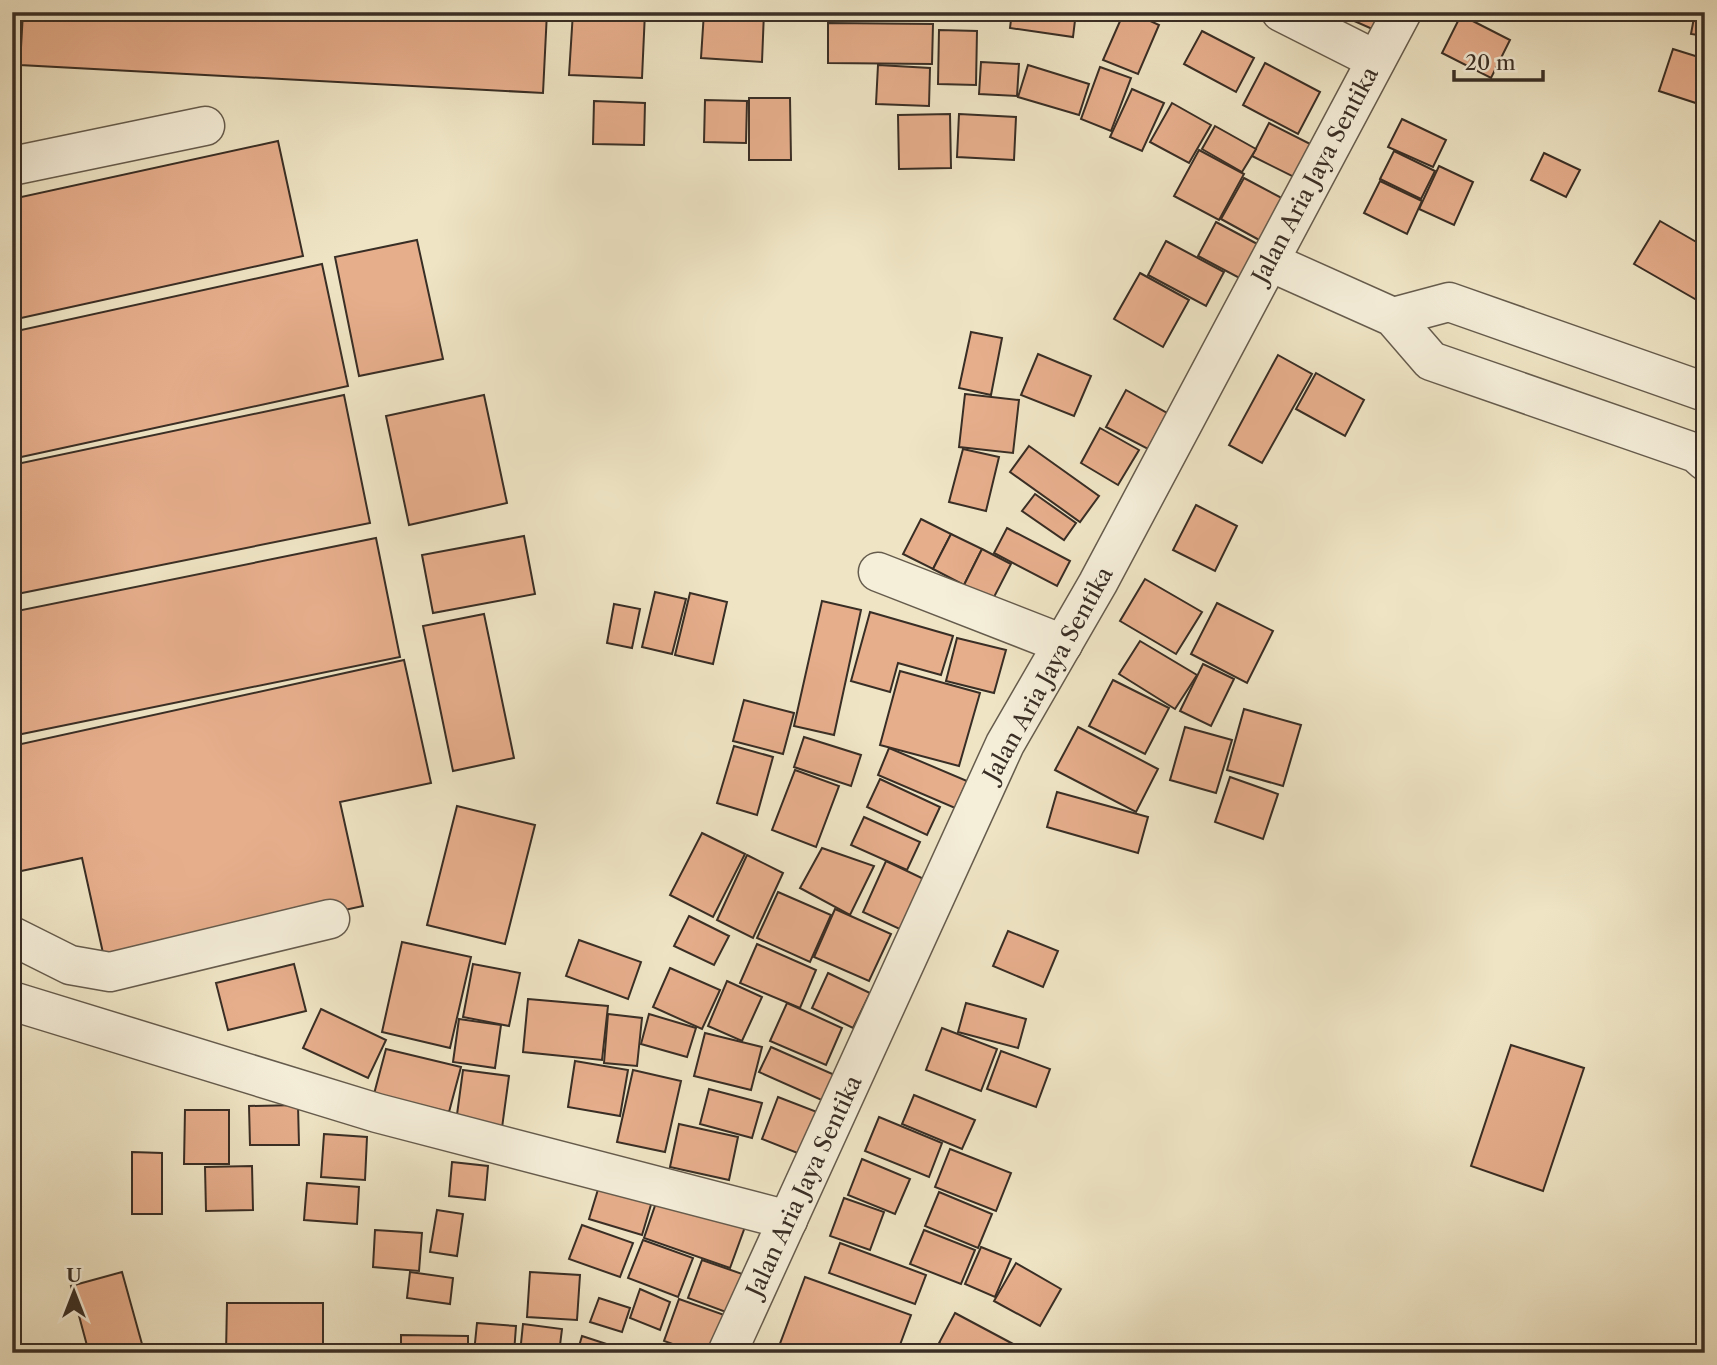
<svg xmlns="http://www.w3.org/2000/svg" width="1717" height="1365" viewBox="0 0 1717 1365" font-family="'Libre Caslon Text',serif">
  <rect width="100%" height="100%" fill="#efe5c5"/>
  <filter id="stains"><feTurbulence type="fractalNoise" baseFrequency=".00286" numOctaves="4"/><feColorMatrix values="0 0 0 0 .2 0 0 0 0 .09 0 0 0 0 .02 0 0 0 .5 -.17"/></filter>
  <radialGradient id="worn" r=".72"><stop offset=".6" stop-color="#630" stop-opacity="0"/><stop offset="1" stop-color="#630" stop-opacity=".3"/></radialGradient>
  <g fill="#e7ae8c" stroke="#392e25" stroke-width="2">
    <path d="M 23,12 L 547,12 L 543,93 L 20,65 Z"/>
    <path d="M 573,12 L 645,12 L 642,78 L 569,75 Z"/>
    <path d="M 704,12 L 764,12 L 762,62 L 701,58 Z"/>
    <path d="M 1012,12 L 1076,12 L 1073,37 L 1010,28 Z"/>
    <path d="M 1124,12 L 1131,12 L 1159,25 L 1138,74 L 1103,60 Z"/>
    <path d="M 1334,12 L 1399,12 L 1388,36 Z"/>
    <path d="M 1695,12 L 1705,12 L 1705,36 L 1691,34 Z"/>
    <path d="M 1461,15 L 1510,40 L 1491,78 L 1442,53 Z"/>
    <path d="M 828,23 L 933,24 L 932,64 L 828,63 Z"/>
    <path d="M 939,30 L 977,31 L 976,85 L 938,84 Z"/>
    <path d="M 1202,31 L 1254,58 L 1236,92 L 1184,64 Z"/>
    <path d="M 1673,49 L 1705,59 L 1705,106 L 1659,91 Z"/>
    <path d="M 981,62 L 1019,64 L 1017,96 L 979,94 Z"/>
    <path d="M 1265,63 L 1320,92 L 1298,134 L 1243,105 Z"/>
    <path d="M 878,65 L 930,68 L 929,106 L 876,104 Z"/>
    <path d="M 1028,65 L 1089,84 L 1079,115 L 1018,97 Z"/>
    <path d="M 1100,67 L 1131,78 L 1111,131 L 1081,119 Z"/>
    <path d="M 1132,89 L 1164,103 L 1142,151 L 1110,137 Z"/>
    <path d="M 749,98 L 790,98 L 791,160 L 749,160 Z"/>
    <path d="M 705,100 L 747,101 L 746,143 L 704,142 Z"/>
    <path d="M 594,101 L 645,103 L 644,145 L 593,144 Z"/>
    <path d="M 1172,103 L 1211,125 L 1189,163 L 1150,142 Z"/>
    <path d="M 950,114 L 951,168 L 899,169 L 898,115 Z"/>
    <path d="M 959,114 L 1016,117 L 1014,160 L 957,157 Z"/>
    <path d="M 1402,119 L 1446,140 L 1433,167 L 1388,147 Z"/>
    <path d="M 1269,123 L 1324,151 L 1308,184 L 1252,156 Z"/>
    <path d="M 1215,126 L 1256,149 L 1242,172 L 1202,149 Z"/>
    <path d="M 278,141 L 303,256 L 12,320 L 12,199 Z"/>
    <path d="M 1199,150 L 1244,174 L 1219,220 L 1174,196 Z"/>
    <path d="M 1394,151 L 1435,171 L 1421,199 L 1380,179 Z"/>
    <path d="M 1544,153 L 1580,170 L 1566,197 L 1531,180 Z"/>
    <path d="M 1439,166 L 1473,182 L 1454,225 L 1419,209 Z"/>
    <path d="M 1244,178 L 1295,205 L 1272,247 L 1221,219 Z"/>
    <path d="M 1380,181 L 1422,201 L 1407,234 L 1364,213 Z"/>
    <path d="M 1660,221 L 1705,247 L 1705,299 L 1702,303 L 1634,264 Z"/>
    <path d="M 1216,222 L 1263,247 L 1245,281 L 1198,256 Z"/>
    <path d="M 417,240 L 443,359 L 359,376 L 335,257 Z"/>
    <path d="M 1166,241 L 1224,272 L 1206,306 L 1148,275 Z"/>
    <path d="M 322,264 L 348,386 L 12,459 L 12,332 Z"/>
    <path d="M 1140,273 L 1189,300 L 1163,347 L 1114,319 Z"/>
    <path d="M 971,332 L 1002,338 L 991,395 L 959,388 Z"/>
    <path d="M 1038,354 L 1091,376 L 1074,416 L 1021,395 Z"/>
    <path d="M 1278,355 L 1312,374 L 1262,463 L 1229,445 Z"/>
    <path d="M 1316,373 L 1364,400 L 1345,436 L 1296,409 Z"/>
    <path d="M 1126,390 L 1167,413 L 1148,449 L 1106,427 Z"/>
    <path d="M 965,394 L 1019,400 L 1013,453 L 959,447 Z"/>
    <path d="M 344,395 L 370,523 L 12,595 L 12,465 Z"/>
    <path d="M 484,395 L 507,503 L 409,525 L 386,416 Z"/>
    <path d="M 1100,428 L 1139,450 L 1118,485 L 1081,463 Z"/>
    <path d="M 1029,446 L 1099,496 L 1080,522 L 1010,472 Z"/>
    <path d="M 963,449 L 999,457 L 986,511 L 949,502 Z"/>
    <path d="M 1035,494 L 1076,523 L 1064,540 L 1022,511 Z"/>
    <path d="M 1196,505 L 1237,526 L 1215,571 L 1173,550 Z"/>
    <path d="M 921,519 L 951,534 L 933,569 L 903,554 Z"/>
    <path d="M 1007,528 L 1070,561 L 1057,586 L 994,553 Z"/>
    <path d="M 951,534 L 982,549 L 964,585 L 933,569 Z"/>
    <path d="M 524,536 L 535,594 L 433,613 L 422,555 Z"/>
    <path d="M 376,538 L 400,657 L 12,736 L 12,612 Z"/>
    <path d="M 982,549 L 1011,564 L 993,599 L 964,585 Z"/>
    <path d="M 1145,579 L 1202,612 L 1176,654 L 1120,621 Z"/>
    <path d="M 655,592 L 686,599 L 672,654 L 642,647 Z"/>
    <path d="M 690,593 L 727,602 L 713,664 L 675,655 Z"/>
    <path d="M 822,601 L 861,610 L 834,735 L 794,726 Z"/>
    <path d="M 1217,603 L 1273,631 L 1247,683 L 1191,654 Z"/>
    <path d="M 614,604 L 640,609 L 632,648 L 607,643 Z"/>
    <path d="M 870,612 L 953,636 L 941,675 L 898,663 L 890,692 L 851,681 Z"/>
    <path d="M 484,614 L 514,758 L 453,771 L 423,626 Z"/>
    <path d="M 957,638 L 1006,650 L 994,693 L 946,681 Z"/>
    <path d="M 1140,641 L 1197,675 L 1175,709 L 1119,674 Z"/>
    <path d="M 404,660 L 431,783 L 340,802 L 363,906 L 105,962 L 82,858 L 12,873 L 12,746 Z"/>
    <path d="M 1203,664 L 1234,679 L 1211,726 L 1180,711 Z"/>
    <path d="M 900,671 L 980,693 L 959,766 L 880,745 Z"/>
    <path d="M 1113,680 L 1169,708 L 1145,754 L 1089,726 Z"/>
    <path d="M 744,700 L 794,713 L 783,754 L 733,741 Z"/>
    <path d="M 1244,709 L 1301,725 L 1283,786 L 1227,770 Z"/>
    <path d="M 1078,727 L 1158,769 L 1136,812 L 1055,770 Z"/>
    <path d="M 1185,727 L 1232,740 L 1216,793 L 1170,780 Z"/>
    <path d="M 804,737 L 861,755 L 851,786 L 794,767 Z"/>
    <path d="M 734,746 L 773,757 L 757,815 L 717,803 Z"/>
    <path d="M 889,748 L 967,781 L 955,808 L 878,775 Z"/>
    <path d="M 795,770 L 839,786 L 816,847 L 772,830 Z"/>
    <path d="M 1230,777 L 1278,794 L 1263,839 L 1215,822 Z"/>
    <path d="M 880,779 L 940,807 L 927,835 L 867,807 Z"/>
    <path d="M 1057,792 L 1148,817 L 1138,853 L 1047,827 Z"/>
    <path d="M 457,806 L 535,825 L 505,944 L 427,925 Z"/>
    <path d="M 864,817 L 920,842 L 907,870 L 851,845 Z"/>
    <path d="M 702,833 L 745,854 L 713,917 L 670,895 Z"/>
    <path d="M 822,848 L 874,866 L 850,915 L 800,888 Z"/>
    <path d="M 747,855 L 783,873 L 753,938 L 717,920 Z"/>
    <path d="M 886,861 L 928,881 L 904,931 L 863,912 Z"/>
    <path d="M 778,892 L 831,915 L 810,962 L 757,938 Z"/>
    <path d="M 835,909 L 891,934 L 869,981 L 814,957 Z"/>
    <path d="M 689,916 L 729,936 L 714,965 L 674,946 Z"/>
    <path d="M 1008,931 L 1058,951 L 1043,987 L 993,966 Z"/>
    <path d="M 579,940 L 641,962 L 628,999 L 566,976 Z"/>
    <path d="M 402,942 L 471,957 L 450,1048 L 382,1032 Z"/>
    <path d="M 757,944 L 816,970 L 800,1008 L 740,983 Z"/>
    <path d="M 294,964 L 306,1011 L 228,1030 L 216,983 Z"/>
    <path d="M 473,964 L 520,973 L 509,1026 L 463,1017 Z"/>
    <path d="M 670,968 L 720,990 L 702,1029 L 653,1007 Z"/>
    <path d="M 828,973 L 870,993 L 853,1028 L 812,1008 Z"/>
    <path d="M 727,981 L 762,997 L 742,1041 L 708,1026 Z"/>
    <path d="M 528,999 L 608,1006 L 602,1060 L 523,1052 Z"/>
    <path d="M 787,1003 L 842,1028 L 826,1065 L 770,1041 Z"/>
    <path d="M 966,1003 L 1026,1019 L 1018,1048 L 958,1032 Z"/>
    <path d="M 321,1009 L 386,1040 L 368,1078 L 303,1048 Z"/>
    <path d="M 608,1014 L 642,1018 L 637,1066 L 604,1063 Z"/>
    <path d="M 649,1014 L 696,1028 L 687,1057 L 641,1044 Z"/>
    <path d="M 459,1019 L 501,1025 L 495,1068 L 453,1062 Z"/>
    <path d="M 942,1028 L 997,1049 L 981,1091 L 926,1070 Z"/>
    <path d="M 705,1033 L 762,1047 L 751,1090 L 694,1076 Z"/>
    <path d="M 1511,1045 L 1584,1068 L 1543,1191 L 1471,1166 Z"/>
    <path d="M 771,1047 L 837,1076 L 826,1102 L 759,1072 Z"/>
    <path d="M 386,1049 L 461,1067 L 449,1112 L 374,1094 Z"/>
    <path d="M 1001,1051 L 1050,1069 L 1036,1107 L 987,1089 Z"/>
    <path d="M 575,1061 L 628,1070 L 620,1116 L 568,1107 Z"/>
    <path d="M 463,1070 L 509,1076 L 502,1128 L 456,1122 Z"/>
    <path d="M 633,1070 L 681,1081 L 665,1152 L 617,1142 Z"/>
    <path d="M 709,1089 L 762,1103 L 752,1138 L 700,1124 Z"/>
    <path d="M 914,1095 L 975,1120 L 962,1149 L 902,1124 Z"/>
    <path d="M 778,1097 L 817,1112 L 800,1154 L 762,1139 Z"/>
    <path d="M 298,1105 L 299,1145 L 250,1145 L 249,1106 Z"/>
    <path d="M 185,1110 L 229,1110 L 229,1164 L 184,1164 Z"/>
    <path d="M 879,1117 L 942,1143 L 929,1177 L 865,1151 Z"/>
    <path d="M 679,1124 L 738,1137 L 729,1180 L 670,1167 Z"/>
    <path d="M 324,1134 L 367,1137 L 365,1180 L 321,1177 Z"/>
    <path d="M 950,1149 L 1011,1173 L 996,1211 L 935,1187 Z"/>
    <path d="M 132,1152 L 162,1153 L 162,1214 L 132,1214 Z"/>
    <path d="M 862,1159 L 910,1179 L 895,1214 L 848,1195 Z"/>
    <path d="M 452,1162 L 488,1166 L 485,1200 L 449,1196 Z"/>
    <path d="M 252,1166 L 253,1210 L 206,1211 L 205,1167 Z"/>
    <path d="M 307,1183 L 359,1187 L 357,1224 L 304,1220 Z"/>
    <path d="M 600,1183 L 653,1198 L 642,1235 L 589,1219 Z"/>
    <path d="M 939,1192 L 992,1214 L 978,1248 L 925,1226 Z"/>
    <path d="M 659,1194 L 746,1224 L 730,1268 L 644,1238 Z"/>
    <path d="M 844,1198 L 884,1212 L 870,1250 L 830,1236 Z"/>
    <path d="M 437,1210 L 463,1214 L 457,1256 L 430,1252 Z"/>
    <path d="M 582,1225 L 633,1243 L 620,1277 L 569,1259 Z"/>
    <path d="M 375,1230 L 422,1233 L 419,1271 L 373,1267 Z"/>
    <path d="M 924,1230 L 975,1250 L 961,1284 L 910,1264 Z"/>
    <path d="M 643,1240 L 693,1258 L 678,1297 L 628,1278 Z"/>
    <path d="M 840,1243 L 926,1275 L 915,1304 L 829,1273 Z"/>
    <path d="M 981,1247 L 1011,1259 L 995,1297 L 965,1284 Z"/>
    <path d="M 702,1260 L 748,1276 L 734,1315 L 688,1298 Z"/>
    <path d="M 1016,1263 L 1061,1289 L 1040,1326 L 994,1301 Z"/>
    <path d="M 122,1272 L 142,1344 L 108,1353 L 89,1353 L 71,1286 Z"/>
    <path d="M 410,1272 L 453,1278 L 450,1304 L 407,1298 Z"/>
    <path d="M 530,1272 L 580,1275 L 577,1320 L 527,1317 Z"/>
    <path d="M 805,1277 L 911,1315 L 897,1353 L 789,1353 L 778,1349 Z"/>
    <path d="M 640,1289 L 670,1302 L 660,1330 L 630,1318 Z"/>
    <path d="M 599,1298 L 630,1308 L 622,1332 L 590,1322 Z"/>
    <path d="M 679,1299 L 730,1317 L 717,1353 L 698,1353 L 664,1341 Z"/>
    <path d="M 227,1303 L 323,1303 L 323,1353 L 226,1353 Z"/>
    <path d="M 12,1306 L 19,1328 L 12,1330 Z"/>
    <path d="M 955,1313 L 1015,1345 L 1010,1353 L 958,1353 L 939,1343 Z"/>
    <path d="M 477,1323 L 516,1326 L 514,1353 L 474,1353 Z"/>
    <path d="M 523,1324 L 562,1329 L 559,1353 L 520,1353 Z"/>
    <path d="M 401,1335 L 468,1336 L 468,1353 L 401,1353 Z"/>
    <path d="M 582,1336 L 634,1353 L 577,1353 Z"/>
  </g>
  <g fill="none" stroke-linecap="round" stroke-linejoin="round">
    <g stroke="#665c4d" stroke-width="41">
      <g id="minor">
        <path d="M 1281,12 L 1376,60"/>
        <path d="M 12,166 L 205,126"/>
        <path d="M 1270,262 L 1393,317 L 1431,361 L 1696,453 L 1705,461"/>
        <path d="M 1393,317 L 1449,302 L 1705,392"/>
        <path d="M 878,572 L 1063,644"/>
        <path d="M 12,936 L 70,965 L 110,972 L 330,919"/>
        <path d="M 12,1001 L 377,1113 L 788,1220"/>
        <path d="M 727,1353 L 1005,744 L 1098,583 L 1402,12"/>
      </g>
    </g>
    <use href="#minor" stroke="#f5eed9" stroke-width="38"/>
  </g>
  <g text-anchor="middle" stroke-width="5" stroke-linejoin="round" paint-order="stroke">
    <g font-size="23" fill="#392e25" stroke="#f5eed9">
      <text transform="translate(1315 175) rotate(-62)" y="8">Jalan Aria Jaya Sentika</text>
      <text transform="translate(1048 674) rotate(-61)" y="8">Jalan Aria Jaya Sentika</text>
      <text transform="translate(804 1186) rotate(-65)" y="8">Jalan Aria Jaya Sentika</text>
    </g>
  </g>
  <rect width="1717" height="1365" fill="none" stroke="#efe5c5" stroke-width="42"/>
  <rect x="14" y="14" width="1689" height="1337" fill="none" stroke="#392e25" stroke-width="3.5"/>
  <rect x="21" y="21" width="1675" height="1323" fill="none" stroke="#392e25" stroke-width="2"/>
  <g transform="translate(74 1292)" stroke="#f5eed9" stroke-width="5" paint-order="stroke">
  <path d="M0-5L12 26L0 18L-12 26Z" fill="#392e25"/>
  <text y="-10" font-size="19" font-weight="bold" text-anchor="middle" fill="#392e25">U</text>
  </g>
  <path d="M1454 70v10h89v-10" fill="none" stroke="#392e25" stroke-width="3.5"/>
  <text x="1465" y="70" font-size="21" fill="#392e25" stroke="#f5eed9" stroke-width="5" paint-order="stroke">20 m</text>
  <rect width="100%" height="100%" filter="url(#stains)"/>
  <rect width="100%" height="100%" fill="url(#worn)"/>
</svg>
